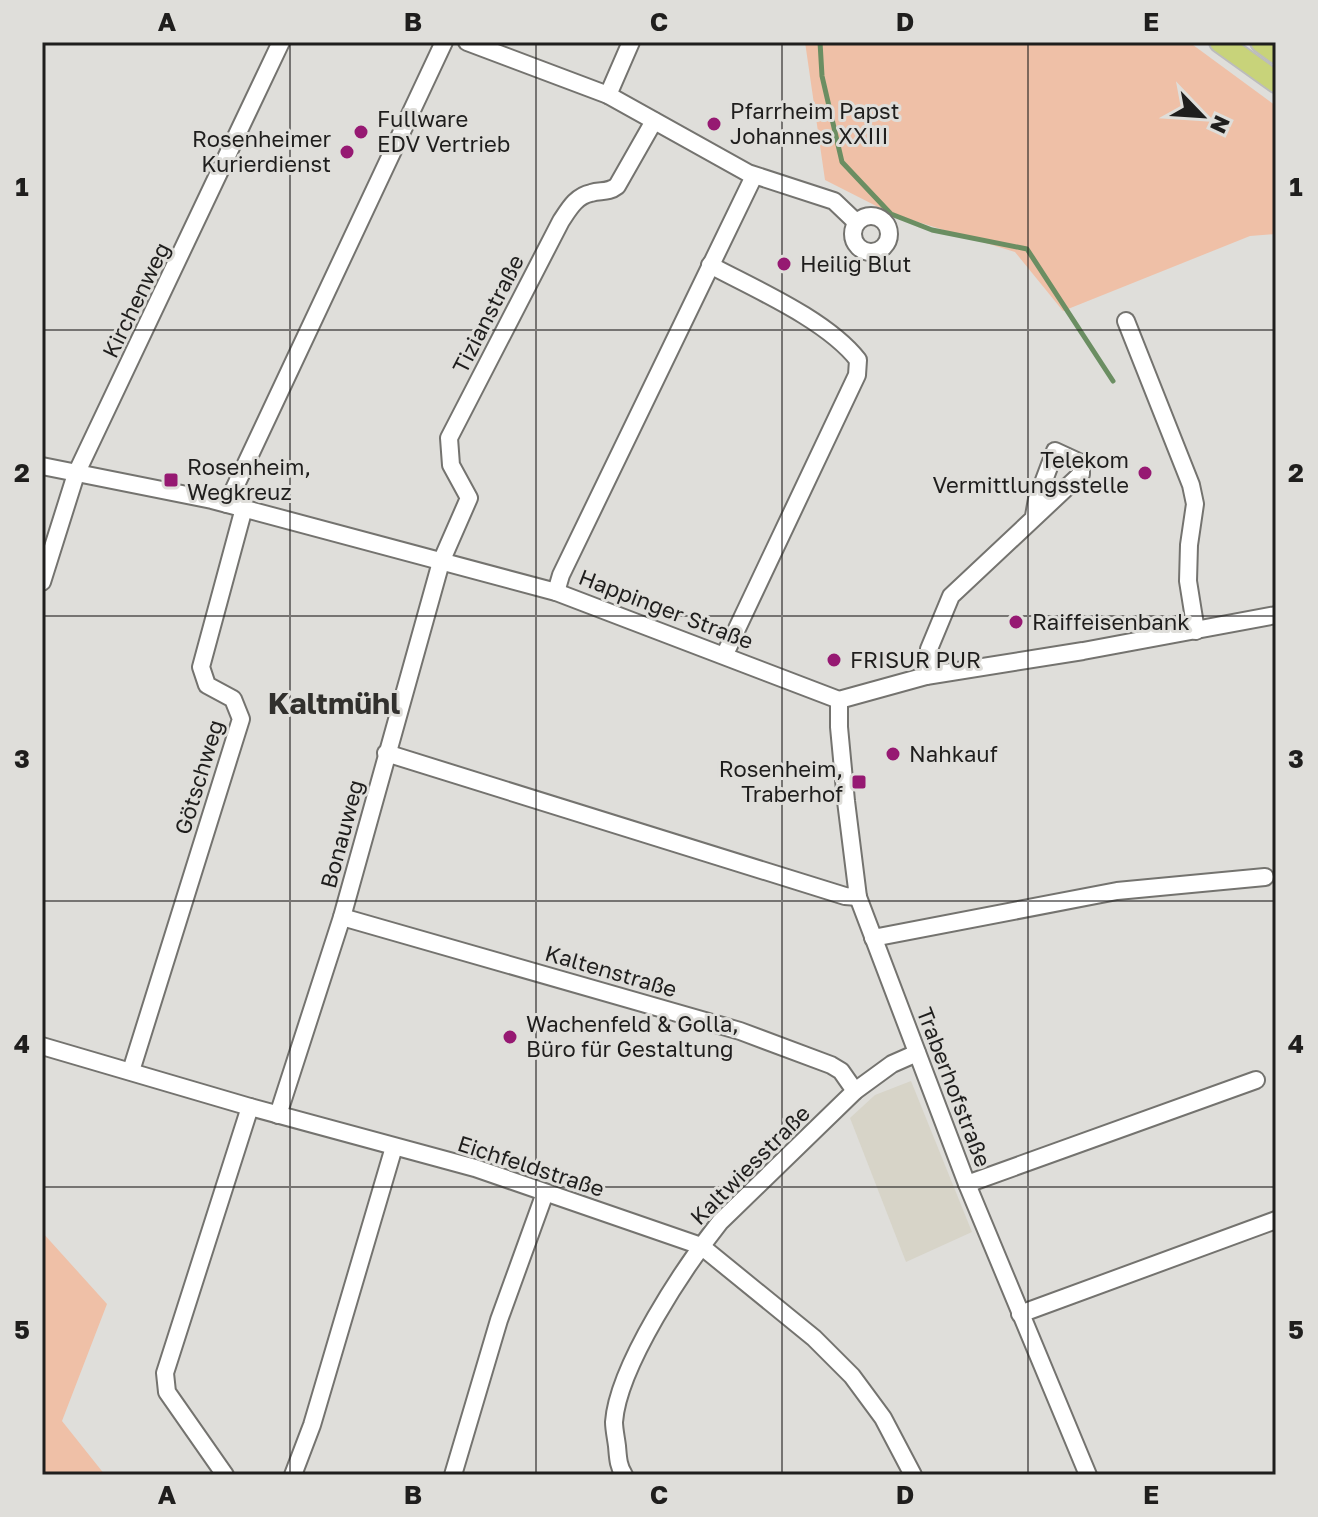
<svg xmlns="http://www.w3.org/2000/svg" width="1318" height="1517" viewBox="0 0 1318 1517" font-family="'Golos Text',sans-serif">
  <rect width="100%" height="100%" fill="#dfdeda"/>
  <path fill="#d7d4c8" d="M 911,1081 L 972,1232 L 906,1262 L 850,1118 L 875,1095 Z"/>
  <g fill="#efc0a7">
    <path d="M 805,42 L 1189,42 L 1276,106 L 1276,234 L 1250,236 L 1063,311 L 1015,252 L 892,214 L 825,180 Z"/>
    <path d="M 42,1232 L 107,1304 L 62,1421 L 105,1475 L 42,1475 Z"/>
  </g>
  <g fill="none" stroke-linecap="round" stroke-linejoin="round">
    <path stroke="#6b8e62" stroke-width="5" d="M 820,42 L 822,76 L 842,162 L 891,214 L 932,230 L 1027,249 L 1113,381"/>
    <g stroke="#74736f" stroke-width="20">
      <g id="minor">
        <path d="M 467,42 L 608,95 L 748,173 L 834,201 L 856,222"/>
        <path d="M 608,95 L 631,42"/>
        <circle cx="871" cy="234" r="18"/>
        <path d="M 710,265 C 755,289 827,320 858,360 L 857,375 L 725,654"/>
        <path d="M 1126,321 L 1191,485 L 1195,504 L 1189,545 L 1188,581 L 1196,631"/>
        <path d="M 42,466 L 212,500 L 556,592 L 839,700 L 926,676 L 1083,651 L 1276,615"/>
        <path d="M 227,504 L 444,42"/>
        <path d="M 42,582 L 76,474 L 281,42"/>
        <path d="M 556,592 L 561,575 L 754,176"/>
        <path d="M 926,676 L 929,649 L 951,596 L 1081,474 L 1081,463 L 1055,451 L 1037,499 L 1034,516"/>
        <path d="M 839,700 L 839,727 L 846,801 L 858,897 L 967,1184 L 1088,1475"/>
        <path d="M 386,753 L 845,896 L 858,897"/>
        <path d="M 342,917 L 740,1031 L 831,1065 L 841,1071 L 855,1091"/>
        <path d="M 873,938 L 1117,891 L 1265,877"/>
        <path d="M 42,1046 L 250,1107 L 475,1168 L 701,1246 L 814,1338 L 852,1376 L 883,1418 L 913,1475"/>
        <path d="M 131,1071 L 241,719 L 233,699 L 207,685 L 201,667 L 244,508"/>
        <path d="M 278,1115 L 342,917 L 441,562 L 469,498 L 451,465 L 449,438 L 561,221 C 569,209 576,196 591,193 C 601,190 608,193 617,186 L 654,121"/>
        <path d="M 967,1184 L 1256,1080"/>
        <path d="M 1020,1314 L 1276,1220"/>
        <path d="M 225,1475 L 167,1392 L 165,1373 L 250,1107"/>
        <path d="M 293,1475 L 312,1425 L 394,1147"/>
        <path d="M 453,1475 L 499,1320 L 545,1193"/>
        <path d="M 624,1475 C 618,1466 618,1457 617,1446 C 616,1438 614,1429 614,1422 C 618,1366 685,1266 720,1222 L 855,1091 L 892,1064 L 917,1053"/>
      </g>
    </g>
    <g stroke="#bcbcbb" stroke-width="24">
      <g id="major">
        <path d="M 1220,42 L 1276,82"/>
        <path d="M 1261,42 L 1276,53"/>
      </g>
    </g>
    <use href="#minor" stroke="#fff" stroke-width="16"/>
    <use href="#major" stroke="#c8d37a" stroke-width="20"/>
  </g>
  <path fill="none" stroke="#1f1e1d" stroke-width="2" stroke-opacity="0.55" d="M 290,42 L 290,1475M 536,42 L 536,1475M 782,42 L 782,1475M 1028,42 L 1028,1475M 42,330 L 1276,330M 42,616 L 1276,616M 42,901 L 1276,901M 42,1187 L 1276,1187"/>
  <g fill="#961972" stroke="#dfdeda" stroke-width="3">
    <circle cx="714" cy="124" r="8"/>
    <circle cx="361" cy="132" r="8"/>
    <circle cx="347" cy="152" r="8"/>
    <circle cx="784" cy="264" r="8"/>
    <circle cx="1145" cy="473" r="8"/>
    <rect x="163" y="472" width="16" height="16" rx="4"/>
    <circle cx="1016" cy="622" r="8"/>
    <circle cx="834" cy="660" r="8"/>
    <circle cx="893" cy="754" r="8"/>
    <rect x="851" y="774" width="16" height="16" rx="4"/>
    <circle cx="510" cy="1037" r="8"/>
  </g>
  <g text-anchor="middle" stroke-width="6" stroke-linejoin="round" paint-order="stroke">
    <g font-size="22" fill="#1f1e1d" stroke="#dfdeda" text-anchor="start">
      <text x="730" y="119">Pfarrheim Papst<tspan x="730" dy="25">Johannes XXIII</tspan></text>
      <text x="377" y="127">Fullware<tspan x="377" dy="25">EDV Vertrieb</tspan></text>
      <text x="331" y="147" text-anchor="end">Rosenheimer<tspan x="331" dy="25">Kurierdienst</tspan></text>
      <text x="800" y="272">Heilig Blut</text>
      <text x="1129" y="468" text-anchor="end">Telekom<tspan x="1129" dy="25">Vermittlungsstelle</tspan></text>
      <text x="187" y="475">Rosenheim,<tspan x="187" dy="25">Wegkreuz</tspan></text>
      <text x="1032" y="630">Raiffeisenbank</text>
      <text x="850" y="668">FRISUR PUR</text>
      <text x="909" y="762">Nahkauf</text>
      <text x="843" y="777" text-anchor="end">Rosenheim,<tspan x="843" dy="25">Traberhof</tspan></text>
      <text x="526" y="1032">Wachenfeld &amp; Golla,<tspan x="526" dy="25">Büro für Gestaltung</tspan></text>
    </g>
    <g font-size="22" fill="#1f1e1d" stroke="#dfdeda">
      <text transform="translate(136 300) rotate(-64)" y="8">Kirchenweg</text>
      <text transform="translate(488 314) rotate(-63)" y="8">Tizianstraße</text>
      <text transform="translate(666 609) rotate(21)" y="8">Happinger Straße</text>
      <text transform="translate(199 777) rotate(-73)" y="8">Götschweg</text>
      <text transform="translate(342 834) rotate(-75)" y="8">Bonauweg</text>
      <text transform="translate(611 971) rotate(16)" y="8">Kaltenstraße</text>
      <text transform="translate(954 1087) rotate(69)" y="8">Traberhofstraße</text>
      <text transform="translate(750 1165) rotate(-45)" y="8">Kaltwiesstraße</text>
      <text transform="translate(531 1166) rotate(18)" y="8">Eichfeldstraße</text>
    </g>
    <g font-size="30" font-weight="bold" fill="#31302d" stroke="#dfdeda">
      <text x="334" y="714">Kaltmühl</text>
    </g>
  </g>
  <rect width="1318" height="1517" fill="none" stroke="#dfdeda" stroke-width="88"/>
  <g transform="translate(1202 116) rotate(115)" stroke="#dfdeda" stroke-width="6" paint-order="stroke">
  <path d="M0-6L14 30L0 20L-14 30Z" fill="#1f1e1d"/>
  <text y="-12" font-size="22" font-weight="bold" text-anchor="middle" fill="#1f1e1d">N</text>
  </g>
  <rect x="44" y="44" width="1230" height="1429" fill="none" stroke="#1f1e1d" stroke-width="3"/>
  <g font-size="26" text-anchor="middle" font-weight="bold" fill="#1f1e1d">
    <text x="167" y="31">A</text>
    <text x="413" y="31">B</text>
    <text x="659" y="31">C</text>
    <text x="905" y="31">D</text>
    <text x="1151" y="31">E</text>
    <text x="22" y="196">1</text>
    <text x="1296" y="196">1</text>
    <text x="22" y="482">2</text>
    <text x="1296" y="482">2</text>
    <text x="22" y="768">3</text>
    <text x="1296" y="768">3</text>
    <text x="22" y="1053">4</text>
    <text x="1296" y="1053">4</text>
    <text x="22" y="1339">5</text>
    <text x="1296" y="1339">5</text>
    <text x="167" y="1504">A</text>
    <text x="413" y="1504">B</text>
    <text x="659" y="1504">C</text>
    <text x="905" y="1504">D</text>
    <text x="1151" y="1504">E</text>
  </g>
</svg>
